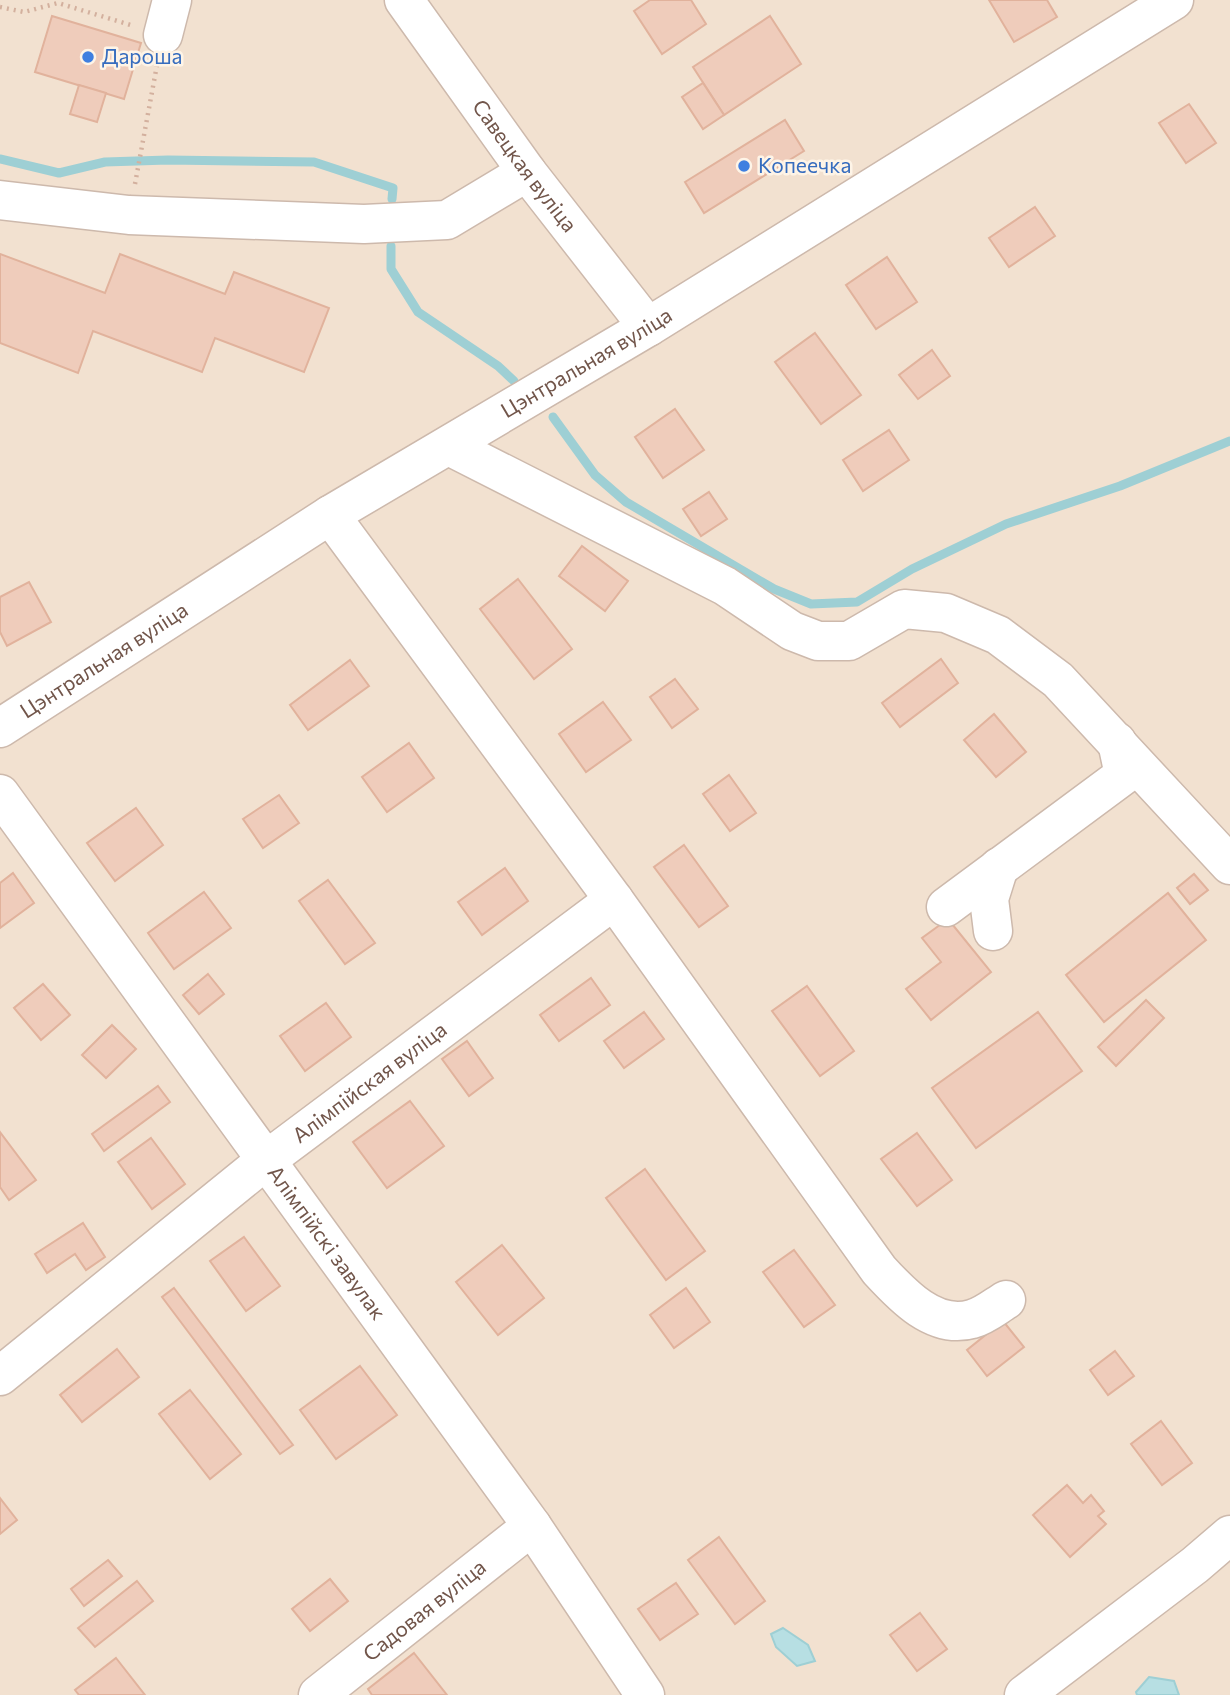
<svg xmlns="http://www.w3.org/2000/svg" width="1230" height="1695" viewBox="0 0 1230 1695" font-family="Commissioner,sans-serif">
  <rect width="100%" height="100%" fill="#fbefe2"/>
  <rect fill="#f2e1d0" x="0" y="0" width="1230" height="1695"/>
  <g fill="#b7dfe3" stroke="#9ecfd4" stroke-width="2">
    <path d="M 783,1628 L 808,1645 L 815,1661 L 797,1666 L 776,1647 L 771,1634 Z"/>
    <path d="M 1149,1677 L 1174,1681 L 1179,1695 L 1137,1695 L 1136,1692 Z"/>
  </g>
  <g fill="none" stroke-linecap="round" stroke-linejoin="round">
    <g stroke="#9ecfd4" stroke-width="9">
      <path d="M 0,159 L 59,173 L 105,162 L 168,160 L 314,162 L 393,188 L 392,199"/>
      <path d="M 391,246 L 391,269 L 418,312 L 498,366 L 514,381"/>
      <path d="M 553,417 L 595,475 L 626,502 L 774,589 L 811,604 L 857,602 L 912,569 L 1006,524 L 1120,486 L 1230,441"/>
    </g>
  </g>
  <g fill="#efccbb" stroke="#e1b29c" stroke-width="2">
    <path d="M 650,0 L 691,0 L 706,24 L 662,54 L 634,11 Z"/>
    <path d="M 989,0 L 1047,0 L 1057,17 L 1014,42 Z"/>
    <path d="M 52,16 L 141,43 L 124,99 L 35,72 Z"/>
    <path d="M 770,16 L 801,64 L 724,115 L 693,67 Z"/>
    <path d="M 703,83 L 724,115 L 703,129 L 682,97 Z"/>
    <path d="M 79,85 L 106,93 L 97,122 L 70,114 Z"/>
    <path d="M 1189,104 L 1216,143 L 1186,163 L 1159,123 Z"/>
    <path d="M 785,120 L 804,151 L 704,213 L 685,182 Z"/>
    <path d="M 1035,207 L 1055,236 L 1009,267 L 989,238 Z"/>
    <path d="M 0,254 L 105,293 L 120,254 L 225,294 L 234,272 L 329,308 L 304,372 L 215,338 L 202,372 L 93,331 L 78,373 L 0,343 Z"/>
    <path d="M 887,257 L 917,302 L 876,329 L 846,285 Z"/>
    <path d="M 815,333 L 861,395 L 821,424 L 775,362 Z"/>
    <path d="M 932,350 L 950,376 L 918,399 L 899,375 Z"/>
    <path d="M 675,409 L 704,450 L 663,478 L 635,437 Z"/>
    <path d="M 889,430 L 909,460 L 863,491 L 843,460 Z"/>
    <path d="M 709,492 L 727,519 L 701,536 L 683,509 Z"/>
    <path d="M 582,546 L 628,581 L 605,611 L 559,576 Z"/>
    <path d="M 518,579 L 572,649 L 534,679 L 480,609 Z"/>
    <path d="M 29,582 L 51,622 L 7,646 L 0,632 L 0,597 Z"/>
    <path d="M 941,659 L 958,683 L 900,727 L 882,703 Z"/>
    <path d="M 350,660 L 369,686 L 308,730 L 290,705 Z"/>
    <path d="M 675,679 L 698,709 L 672,728 L 650,697 Z"/>
    <path d="M 603,702 L 631,740 L 586,772 L 559,734 Z"/>
    <path d="M 994,714 L 1026,752 L 996,777 L 964,740 Z"/>
    <path d="M 409,743 L 434,778 L 387,812 L 362,777 Z"/>
    <path d="M 729,775 L 756,813 L 730,831 L 703,794 Z"/>
    <path d="M 279,795 L 299,823 L 263,848 L 243,819 Z"/>
    <path d="M 136,808 L 163,845 L 115,881 L 87,843 Z"/>
    <path d="M 684,845 L 728,906 L 699,927 L 654,867 Z"/>
    <path d="M 505,868 L 528,901 L 482,935 L 458,902 Z"/>
    <path d="M 13,873 L 34,903 L 0,928 L 0,883 Z"/>
    <path d="M 1194,874 L 1208,890 L 1190,904 L 1177,888 Z"/>
    <path d="M 328,880 L 375,943 L 345,964 L 299,901 Z"/>
    <path d="M 204,892 L 231,928 L 174,969 L 148,933 Z"/>
    <path d="M 1168,893 L 1206,940 L 1104,1022 L 1066,975 Z"/>
    <path d="M 948,919 L 991,972 L 931,1020 L 906,989 L 941,962 L 922,938 Z"/>
    <path d="M 208,974 L 224,994 L 199,1014 L 183,995 Z"/>
    <path d="M 591,978 L 610,1005 L 559,1041 L 540,1015 Z"/>
    <path d="M 43,984 L 70,1015 L 41,1040 L 14,1008 Z"/>
    <path d="M 807,986 L 854,1051 L 820,1076 L 772,1011 Z"/>
    <path d="M 1146,1000 L 1164,1018 L 1116,1066 L 1098,1047 Z"/>
    <path d="M 326,1003 L 351,1037 L 305,1071 L 280,1036 Z"/>
    <path d="M 644,1012 L 664,1039 L 624,1068 L 604,1041 Z"/>
    <path d="M 1038,1012 L 1082,1071 L 976,1148 L 932,1088 Z"/>
    <path d="M 112,1025 L 136,1049 L 106,1078 L 82,1055 Z"/>
    <path d="M 467,1041 L 493,1078 L 469,1096 L 442,1059 Z"/>
    <path d="M 158,1086 L 170,1102 L 104,1151 L 92,1134 Z"/>
    <path d="M 410,1101 L 444,1146 L 387,1188 L 353,1142 Z"/>
    <path d="M 0,1132 L 36,1180 L 9,1200 L 0,1187 Z"/>
    <path d="M 917,1133 L 952,1180 L 917,1206 L 881,1159 Z"/>
    <path d="M 151,1138 L 185,1184 L 152,1209 L 118,1162 Z"/>
    <path d="M 645,1169 L 705,1251 L 666,1280 L 606,1198 Z"/>
    <path d="M 83,1223 L 105,1257 L 86,1270 L 75,1254 L 47,1273 L 35,1254 Z"/>
    <path d="M 244,1237 L 280,1286 L 246,1311 L 210,1261 Z"/>
    <path d="M 502,1245 L 544,1298 L 498,1335 L 456,1282 Z"/>
    <path d="M 794,1250 L 835,1305 L 804,1327 L 763,1272 Z"/>
    <path d="M 174,1288 L 293,1445 L 280,1454 L 162,1297 Z"/>
    <path d="M 686,1288 L 710,1322 L 674,1348 L 650,1315 Z"/>
    <path d="M 1003,1321 L 1024,1347 L 987,1376 L 967,1350 Z"/>
    <path d="M 117,1349 L 139,1377 L 82,1422 L 60,1395 Z"/>
    <path d="M 1115,1351 L 1134,1376 L 1108,1395 L 1090,1370 Z"/>
    <path d="M 360,1366 L 397,1415 L 336,1459 L 300,1410 Z"/>
    <path d="M 190,1390 L 241,1454 L 210,1479 L 159,1414 Z"/>
    <path d="M 1161,1421 L 1192,1463 L 1162,1485 L 1131,1444 Z"/>
    <path d="M 1067,1485 L 1083,1503 L 1091,1495 L 1104,1511 L 1098,1516 L 1106,1524 L 1070,1557 L 1033,1515 Z"/>
    <path d="M 0,1498 L 17,1520 L 0,1534 Z"/>
    <path d="M 719,1537 L 765,1601 L 735,1624 L 688,1560 Z"/>
    <path d="M 108,1560 L 122,1576 L 84,1606 L 71,1589 Z"/>
    <path d="M 330,1579 L 348,1601 L 310,1631 L 292,1609 Z"/>
    <path d="M 137,1581 L 153,1601 L 95,1647 L 78,1628 Z"/>
    <path d="M 676,1583 L 698,1614 L 660,1640 L 638,1609 Z"/>
    <path d="M 920,1613 L 947,1649 L 917,1671 L 890,1635 Z"/>
    <path d="M 414,1653 L 447,1695 L 372,1695 L 368,1689 Z"/>
    <path d="M 116,1658 L 145,1695 L 79,1695 L 75,1690 Z"/>
  </g>
  <g fill="none" stroke-linecap="round" stroke-linejoin="round">
    <g stroke="#cdb9ac" stroke-width="41">
      <g id="minor">
        <path id="s1" d="M 404,0 L 527,172 L 648,327"/>
        <path d="M 163,35 L 172,0"/>
        <path d="M 0,200 L 129,215 L 364,224 L 447,220 L 527,172"/>
        <path d="M 449,446 L 725,586 L 792,631 L 818,641 L 849,641 L 904,609 L 946,613 L 998,635 L 1058,680 L 1230,865"/>
        <path d="M 330,515 L 614,900 L 879,1270 C 902,1295 934,1330 972,1319 C 984,1316 996,1306 1006,1300"/>
        <path id="s2" d="M 0,728 L 330,515 L 648,327 L 1174,0"/>
        <path id="s3" d="M 0,794 L 532,1526 L 645,1695"/>
        <path d="M 946,907 L 1124,775 L 1117,742"/>
        <path d="M 993,931 L 989,899 L 999,867"/>
        <path id="s4" d="M 0,1376 L 265,1161 L 614,900"/>
        <path id="s5" d="M 318,1695 L 532,1526"/>
        <path d="M 1024,1695 L 1195,1565 L 1230,1535"/>
      </g>
    </g>
    <g stroke="#d3b09e" stroke-width="4.5" stroke-dasharray="2 5" stroke-linecap="butt">
      <path d="M 0,7 L 24,12 L 58,3 L 134,26"/>
      <path d="M 135,184 L 157,65"/>
    </g>
    <use href="#minor" stroke="#fff" stroke-width="38"/>
  </g>
  <g fill="#3f7fe0" stroke="#fef4e7" stroke-width="2.5">
    <circle cx="88" cy="57" r="7"/>
    <circle cx="744" cy="166" r="7"/>
  </g>
  <g text-anchor="middle" stroke-width="5" stroke-linejoin="round" paint-order="stroke">
    <g font-size="21" fill="#366cbe" stroke="#fef4e7" text-anchor="start">
      <text x="102" y="64">Дароша</text>
      <text x="758" y="173">Копеечка</text>
    </g>
    <g font-size="21" fill="#71554a" stroke="#fef4e7">
      <text dy="7" stroke="none"><textPath href="#s1" startOffset="205">Савецкая вуліца</textPath></text>
      <text dy="7" stroke="none"><textPath href="#s2" startOffset="691">Цэнтральная вуліца</textPath></text>
      <text dy="7" stroke="none"><textPath href="#s2" startOffset="124">Цэнтральная вуліца</textPath></text>
      <text dy="7" stroke="none"><textPath href="#s4" startOffset="472">Алімпійская вуліца</textPath></text>
      <text dy="7" stroke="none"><textPath href="#s3" startOffset="555">Алімпійскі завулак</textPath></text>
      <text dy="7" stroke="none"><textPath href="#s5" startOffset="136">Садовая вуліца</textPath></text>
    </g>
  </g>
</svg>
